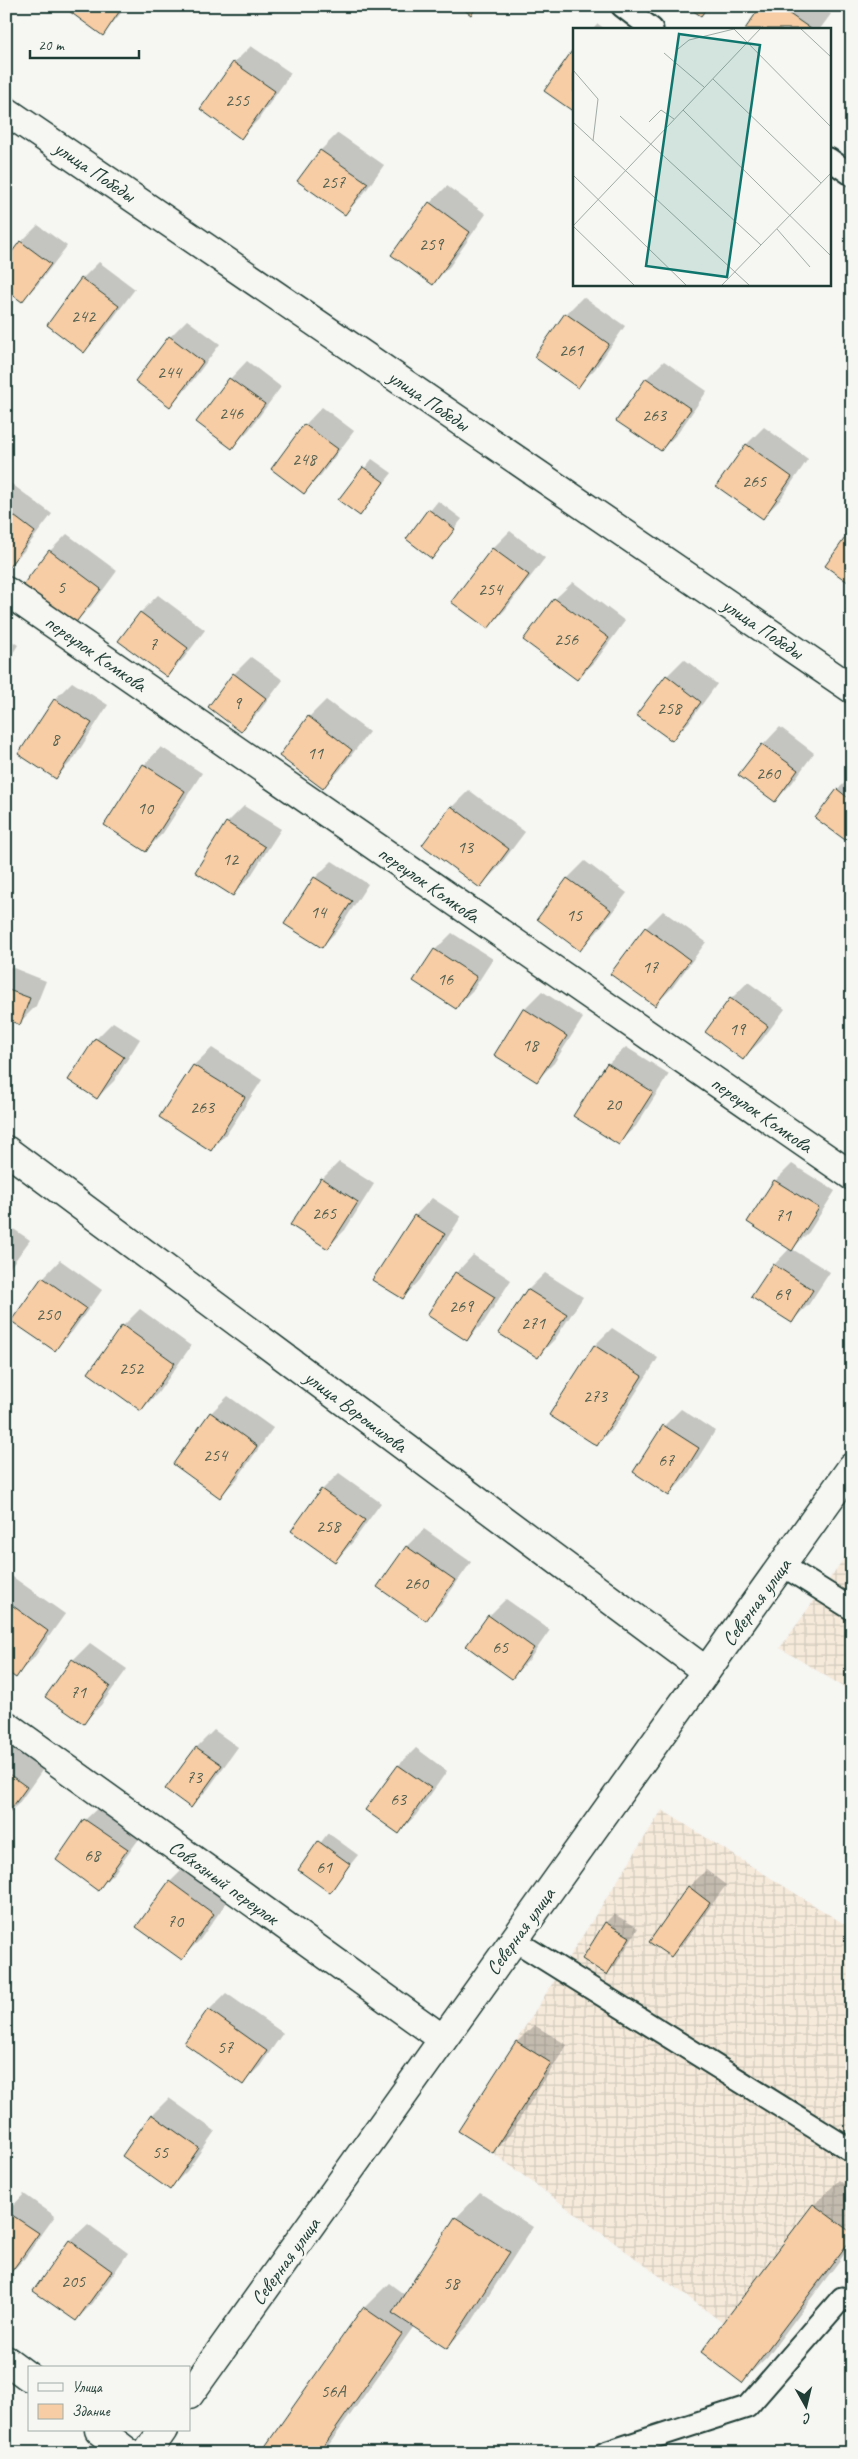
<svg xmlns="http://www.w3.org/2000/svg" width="858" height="2459" viewBox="0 0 858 2459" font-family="Caveat,sans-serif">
  <defs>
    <pattern id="industrial-grid" width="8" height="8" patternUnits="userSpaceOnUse" patternTransform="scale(1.25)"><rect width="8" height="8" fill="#f6eadb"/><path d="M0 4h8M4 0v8" fill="none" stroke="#d2cabd"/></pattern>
  </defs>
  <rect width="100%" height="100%" fill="#f6f6f2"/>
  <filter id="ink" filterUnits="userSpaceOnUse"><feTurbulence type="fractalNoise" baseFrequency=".02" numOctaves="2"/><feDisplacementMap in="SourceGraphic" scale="10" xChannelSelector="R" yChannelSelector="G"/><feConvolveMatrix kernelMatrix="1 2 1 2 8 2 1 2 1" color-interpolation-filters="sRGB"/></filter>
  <g filter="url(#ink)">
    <g fill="url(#industrial-grid)">
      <path d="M 852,1547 L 852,1692 L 780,1648 Z"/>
      <path d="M 662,1810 L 852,1929 L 852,2233 L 813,2204 L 723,2323 L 493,2153 L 551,2063 L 516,2041 Z"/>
    </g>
    <g fill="#0003">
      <path d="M 127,6 L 103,34 L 63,7 L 63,6 Z"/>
      <path d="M 763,6 L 820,6 L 831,14 L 820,29 L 747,29 Z"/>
      <path d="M 598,24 L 605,29 L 593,29 Z"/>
      <path d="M 251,46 L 291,73 L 258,120 L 241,137 L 234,63 Z"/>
      <path d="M 574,51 L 574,111 L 546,91 Z"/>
      <path d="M 338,133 L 384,165 L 362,196 L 345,213 L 321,150 Z"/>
      <path d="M 447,186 L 486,214 L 450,266 L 433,283 L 430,203 Z"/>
      <path d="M 38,225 L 67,246 L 39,283 L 22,300 L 21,242 Z"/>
      <path d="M 99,262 L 135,289 L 101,334 L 84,351 L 48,325 L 82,279 Z"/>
      <path d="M 583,297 L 625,326 L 595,369 L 578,386 L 536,356 L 566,314 Z"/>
      <path d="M 187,320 L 220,344 L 187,388 L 170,405 L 170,337 Z"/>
      <path d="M 247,361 L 281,387 L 249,430 L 232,447 L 198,422 L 230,379 Z"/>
      <path d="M 664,361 L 707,391 L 678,433 L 661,450 L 618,420 L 647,378 Z"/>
      <path d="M 322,407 L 354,431 L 321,475 L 304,492 L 273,468 L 305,425 Z"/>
      <path d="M 764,427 L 808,459 L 780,500 L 763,517 L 746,445 Z"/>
      <path d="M 372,459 L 392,473 L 359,514 L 340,500 Z"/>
      <path d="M 9,482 L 52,514 L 23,552 L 6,569 L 6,485 Z"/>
      <path d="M 438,501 L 462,519 L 432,557 L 407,539 Z"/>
      <path d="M 510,531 L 545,558 L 505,610 L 488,627 L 453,602 L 493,548 Z"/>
      <path d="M 67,534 L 117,571 L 91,606 L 74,623 L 50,551 Z"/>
      <path d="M 573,582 L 625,621 L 595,662 L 577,679 L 555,599 Z"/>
      <path d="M 158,595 L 205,630 L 184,658 L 167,676 L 120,641 L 141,612 Z"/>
      <path d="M 6,637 L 18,645 L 6,664 Z"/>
      <path d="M 251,657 L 283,680 L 258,713 L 241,730 L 234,674 Z"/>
      <path d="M 684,659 L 717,684 L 689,722 L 672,739 L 667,676 Z"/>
      <path d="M 72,682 L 108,705 L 73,760 L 56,777 L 20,754 L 55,699 Z"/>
      <path d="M 326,700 L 369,732 L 340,770 L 323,787 L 309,717 Z"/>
      <path d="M 780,727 L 814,753 L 792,783 L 775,801 L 740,775 L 763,745 Z"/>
      <path d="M 161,747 L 202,773 L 163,833 L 146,850 L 106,824 L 144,765 Z"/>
      <path d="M 852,776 L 852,844 L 837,790 Z"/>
      <path d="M 469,790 L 525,832 L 497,869 L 480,886 L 452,807 Z"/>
      <path d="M 244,806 L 281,829 L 250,877 L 233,894 L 227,823 Z"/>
      <path d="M 332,861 L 368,884 L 339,929 L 322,946 L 315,878 Z"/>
      <path d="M 585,861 L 627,893 L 597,932 L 580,950 L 538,919 L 568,878 Z"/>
      <path d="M 663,911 L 706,942 L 672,988 L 655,1005 L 612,973 L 646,928 Z"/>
      <path d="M 452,933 L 493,959 L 473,990 L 456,1007 L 435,950 Z"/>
      <path d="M 6,965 L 46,981 L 36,1006 L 19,1023 L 6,1018 Z"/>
      <path d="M 748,982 L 785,1009 L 761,1041 L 743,1058 L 731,999 Z"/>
      <path d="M 542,991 L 583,1018 L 554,1063 L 537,1080 L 495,1054 L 524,1009 Z"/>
      <path d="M 113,1022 L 140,1039 L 114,1081 L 97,1098 L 96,1039 Z"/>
      <path d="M 626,1047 L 669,1074 L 636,1126 L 618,1143 L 575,1115 L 608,1064 Z"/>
      <path d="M 212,1048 L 262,1080 L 228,1132 L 211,1149 L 161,1117 L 194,1065 Z"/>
      <path d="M 339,1162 L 374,1184 L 345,1230 L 328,1247 L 322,1179 Z"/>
      <path d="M 792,1164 L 835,1191 L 809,1232 L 792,1249 L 830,1272 L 809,1304 L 792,1321 L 774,1265 L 790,1248 L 775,1181 Z"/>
      <path d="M 432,1198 L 461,1217 L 420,1280 L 403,1298 L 415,1216 Z"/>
      <path d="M 6,1224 L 30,1240 L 6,1273 Z"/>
      <path d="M 473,1255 L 511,1280 L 484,1322 L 467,1340 L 456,1273 Z"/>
      <path d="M 60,1260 L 102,1290 L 72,1332 L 55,1349 L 13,1320 L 43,1278 Z"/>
      <path d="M 545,1273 L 583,1297 L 555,1339 L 538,1356 L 528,1290 Z"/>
      <path d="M 140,1309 L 191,1346 L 158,1393 L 141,1410 L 123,1326 Z"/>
      <path d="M 612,1328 L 658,1358 L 614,1427 L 597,1444 L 550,1415 L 595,1345 Z"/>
      <path d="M 228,1396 L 273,1428 L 237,1479 L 220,1496 L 211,1413 Z"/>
      <path d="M 681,1409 L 715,1431 L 686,1477 L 669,1494 L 664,1426 Z"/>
      <path d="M 339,1473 L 381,1503 L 352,1543 L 335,1561 L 293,1530 L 322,1490 Z"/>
      <path d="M 424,1529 L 471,1562 L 443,1602 L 425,1619 L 379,1586 L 407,1546 Z"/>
      <path d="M 10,1575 L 65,1614 L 33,1659 L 15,1676 L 6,1670 L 6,1578 Z"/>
      <path d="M 506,1599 L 550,1630 L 529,1660 L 512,1677 L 489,1616 Z"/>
      <path d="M 90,1643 L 127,1669 L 101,1705 L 84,1722 L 73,1660 Z"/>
      <path d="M 214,1730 L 238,1747 L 208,1789 L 191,1807 L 167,1789 L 197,1747 Z"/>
      <path d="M 6,1743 L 43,1769 L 19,1803 L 6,1816 Z"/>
      <path d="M 416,1748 L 447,1771 L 416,1815 L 399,1832 L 399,1765 Z"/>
      <path d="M 103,1803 L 144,1832 L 115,1872 L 98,1889 L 57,1860 L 85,1820 Z"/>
      <path d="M 328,1833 L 358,1855 L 329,1891 L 300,1870 Z"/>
      <path d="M 187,1865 L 231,1896 L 199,1941 L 181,1958 L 170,1882 Z"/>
      <path d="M 706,1870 L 726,1885 L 688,1938 L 671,1956 L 689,1887 Z"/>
      <path d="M 614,1914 L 638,1928 L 616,1965 L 607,1973 L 584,1959 L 606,1922 Z"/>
      <path d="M 226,1993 L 283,2033 L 260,2066 L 243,2083 L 209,2010 Z"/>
      <path d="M 534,2025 L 567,2045 L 510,2134 L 493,2152 L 517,2042 Z"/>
      <path d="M 169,2098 L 215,2131 L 187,2171 L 170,2188 L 152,2115 Z"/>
      <path d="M 839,2180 L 852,2190 L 852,2244 L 767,2357 L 742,2381 L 703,2352 L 814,2205 Z"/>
      <path d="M 480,2193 L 533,2227 L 471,2323 L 447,2347 L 414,2326 L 323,2453 L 273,2453 L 364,2308 L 389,2283 L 405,2295 L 456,2218 Z"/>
      <path d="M 24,2194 L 55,2216 L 24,2259 L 7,2276 L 6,2213 Z"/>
      <path d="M 88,2224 L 128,2253 L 93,2303 L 76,2320 L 35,2291 L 70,2241 Z"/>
    </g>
    <g fill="#f7cda6" stroke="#1f3d34">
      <path d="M 62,6 L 123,6 L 103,36 Z"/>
      <path d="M 459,6 L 478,6 L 471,15 Z"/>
      <path d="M 686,6 L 708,6 L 701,16 Z"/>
      <path d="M 761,6 L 778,6 L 811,29 L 745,29 Z"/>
      <path d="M 574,48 L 574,112 L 544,91 Z"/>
      <path d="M 233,62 L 275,91 L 241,139 L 200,109 Z"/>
      <path d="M 320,150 L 368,183 L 345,215 L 297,181 Z"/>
      <path d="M 429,202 L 470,232 L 433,285 L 391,255 Z"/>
      <path d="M 20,241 L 51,264 L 22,302 L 6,290 L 6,260 Z"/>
      <path d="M 81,278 L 119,306 L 84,353 L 47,325 Z"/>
      <path d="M 565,313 L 609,344 L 578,388 L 534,357 Z"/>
      <path d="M 169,336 L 203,362 L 170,407 L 135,381 Z"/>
      <path d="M 229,378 L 265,404 L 232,449 L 196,422 Z"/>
      <path d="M 646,378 L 691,409 L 661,451 L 616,421 Z"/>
      <path d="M 304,424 L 338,449 L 304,494 L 271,469 Z"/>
      <path d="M 746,444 L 792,477 L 763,519 L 716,486 Z"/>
      <path d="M 363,467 L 384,482 L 360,516 L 338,500 Z"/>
      <path d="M 428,509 L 455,529 L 432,559 L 406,539 Z"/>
      <path d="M 6,510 L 35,532 L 6,571 Z"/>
      <path d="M 852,528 L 852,585 L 825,566 Z"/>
      <path d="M 492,548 L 529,575 L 488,629 L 451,602 Z"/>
      <path d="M 49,550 L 101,589 L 74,625 L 22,586 Z"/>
      <path d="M 554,598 L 609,638 L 577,680 L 523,640 Z"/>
      <path d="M 140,612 L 188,648 L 167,677 L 118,641 Z"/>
      <path d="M 233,673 L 266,698 L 241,732 L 208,707 Z"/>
      <path d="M 666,675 L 701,702 L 672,741 L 636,715 Z"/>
      <path d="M 54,699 L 92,723 L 56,779 L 18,754 Z"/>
      <path d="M 308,716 L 352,750 L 323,789 L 279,756 Z"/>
      <path d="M 762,744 L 798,770 L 775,802 L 738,775 Z"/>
      <path d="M 143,764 L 185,791 L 146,852 L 104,825 Z"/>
      <path d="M 837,789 L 852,801 L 852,845 L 815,818 Z"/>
      <path d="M 451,806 L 509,849 L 480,888 L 422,845 Z"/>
      <path d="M 226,822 L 265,847 L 233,896 L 195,872 Z"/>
      <path d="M 314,877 L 352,901 L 322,948 L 284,924 Z"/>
      <path d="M 567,878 L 611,910 L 580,951 L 537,919 Z"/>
      <path d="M 645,927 L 690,960 L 655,1006 L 610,974 Z"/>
      <path d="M 434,949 L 477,977 L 456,1009 L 413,981 Z"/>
      <path d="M 6,989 L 30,998 L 20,1025 L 6,1019 Z"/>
      <path d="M 730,998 L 768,1026 L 743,1060 L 705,1032 Z"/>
      <path d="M 523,1008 L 567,1036 L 537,1082 L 494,1055 Z"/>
      <path d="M 95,1038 L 124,1057 L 97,1099 L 68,1080 Z"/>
      <path d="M 607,1063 L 653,1092 L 619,1145 L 573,1116 Z"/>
      <path d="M 193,1065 L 245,1097 L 211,1151 L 159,1117 Z"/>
      <path d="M 321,1178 L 358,1202 L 328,1249 L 290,1225 Z"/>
      <path d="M 774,1180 L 819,1208 L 792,1251 L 747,1222 Z"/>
      <path d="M 414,1215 L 445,1234 L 403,1299 L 372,1280 Z"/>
      <path d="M 773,1264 L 813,1290 L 792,1323 L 751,1297 Z"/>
      <path d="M 455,1272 L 495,1297 L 467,1341 L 427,1315 Z"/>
      <path d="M 42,1277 L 86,1308 L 55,1351 L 11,1321 Z"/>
      <path d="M 527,1289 L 567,1314 L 538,1358 L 498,1333 Z"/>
      <path d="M 122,1325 L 175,1363 L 141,1411 L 88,1373 Z"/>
      <path d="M 594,1345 L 642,1376 L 597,1446 L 549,1415 Z"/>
      <path d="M 210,1412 L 257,1446 L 220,1498 L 173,1464 Z"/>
      <path d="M 663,1425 L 699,1448 L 669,1496 L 633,1472 Z"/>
      <path d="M 321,1489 L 365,1520 L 335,1562 L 291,1531 Z"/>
      <path d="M 406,1546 L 455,1580 L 426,1621 L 377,1587 Z"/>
      <path d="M 6,1601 L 48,1631 L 16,1678 L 6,1671 Z"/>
      <path d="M 488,1615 L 534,1648 L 512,1679 L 466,1646 Z"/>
      <path d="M 72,1659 L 110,1686 L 84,1724 L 45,1697 Z"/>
      <path d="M 196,1747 L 222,1765 L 191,1808 L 165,1789 Z"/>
      <path d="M 398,1765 L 431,1788 L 399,1834 L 365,1810 Z"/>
      <path d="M 6,1772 L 27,1787 L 6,1816 Z"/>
      <path d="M 84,1819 L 128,1849 L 98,1891 L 56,1860 Z"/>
      <path d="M 318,1841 L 350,1864 L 330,1893 L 298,1870 Z"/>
      <path d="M 169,1881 L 214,1914 L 182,1960 L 136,1927 Z"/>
      <path d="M 688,1886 L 710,1903 L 671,1957 L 649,1942 Z"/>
      <path d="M 605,1922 L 630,1937 L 607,1975 L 582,1959 Z"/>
      <path d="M 208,2009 L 267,2051 L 243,2085 L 184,2043 Z"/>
      <path d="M 516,2041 L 551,2063 L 493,2153 L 458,2131 Z"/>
      <path d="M 151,2114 L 199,2148 L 170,2190 L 122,2156 Z"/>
      <path d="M 813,2204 L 852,2233 L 852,2238 L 742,2383 L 701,2352 Z"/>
      <path d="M 6,2211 L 39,2233 L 7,2278 L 6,2277 Z"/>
      <path d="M 455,2217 L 510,2252 L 447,2349 L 392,2313 Z"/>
      <path d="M 69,2240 L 112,2271 L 76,2321 L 33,2291 Z"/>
      <path d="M 363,2307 L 402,2334 L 319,2453 L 271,2453 L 264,2448 Z"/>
    </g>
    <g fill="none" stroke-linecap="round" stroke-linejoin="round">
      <g stroke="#1f3d34" stroke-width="25">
        <g id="lane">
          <path d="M 622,6 L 652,29"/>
          <path d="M 829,159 L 852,175"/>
          <path d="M 782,1565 L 852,1609"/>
          <path d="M 514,1940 L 852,2151"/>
          <path d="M 605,2453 L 747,2407 L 842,2298"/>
        </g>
      </g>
      <g stroke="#1f3d34" stroke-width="31">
        <g id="street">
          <path d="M 6,111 L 852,689"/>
          <path d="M 6,591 L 852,1176"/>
          <path d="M 6,1150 L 706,1671"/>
          <path d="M 6,1725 L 443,2039"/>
          <path d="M 6,2360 L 29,2377"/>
          <path d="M 99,2430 L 129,2453"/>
        </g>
      </g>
      <g stroke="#1f3d34" stroke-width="31">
        <g id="secondary">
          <path d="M 189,2395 L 852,1467"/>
          <path d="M 147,2453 L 163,2430"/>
        </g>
      </g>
      <use href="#lane" stroke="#f6f6f2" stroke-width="21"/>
      <use href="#street" stroke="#f6f6f2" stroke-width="28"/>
      <use href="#secondary" stroke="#f6f6f2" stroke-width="28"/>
    </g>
  </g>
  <g text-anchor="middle" stroke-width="5" stroke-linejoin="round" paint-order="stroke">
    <g font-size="18" fill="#556150">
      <text x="237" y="106">255</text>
      <text x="333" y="188">257</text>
      <text x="431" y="250">259</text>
      <text x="83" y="322">242</text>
      <text x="571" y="356">261</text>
      <text x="169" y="378">244</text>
      <text x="231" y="419">246</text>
      <text x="654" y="421">263</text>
      <text x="304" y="465">248</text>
      <text x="754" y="487">265</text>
      <text x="61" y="593">5</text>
      <text x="490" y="595">254</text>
      <text x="566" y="645">256</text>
      <text x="153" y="650">7</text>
      <text x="237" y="709">9</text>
      <text x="669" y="714">258</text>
      <text x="55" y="745">8</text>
      <text x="315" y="759">11</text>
      <text x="768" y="779">260</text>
      <text x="145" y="814">10</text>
      <text x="465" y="853">13</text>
      <text x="230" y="865">12</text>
      <text x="318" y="918">14</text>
      <text x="574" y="921">15</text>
      <text x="650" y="973">17</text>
      <text x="445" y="985">16</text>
      <text x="737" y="1035">19</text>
      <text x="530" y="1051">18</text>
      <text x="613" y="1110">20</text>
      <text x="202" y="1113">263</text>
      <text x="324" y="1219">265</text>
      <text x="783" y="1221">71</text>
      <text x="782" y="1300">69</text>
      <text x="461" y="1312">269</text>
      <text x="48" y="1320">250</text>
      <text x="533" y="1329">271</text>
      <text x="131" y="1374">252</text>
      <text x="595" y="1402">273</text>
      <text x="215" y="1461">254</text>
      <text x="666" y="1466">67</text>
      <text x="328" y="1532">258</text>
      <text x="416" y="1589">260</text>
      <text x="500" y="1653">65</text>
      <text x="78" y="1698">71</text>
      <text x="194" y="1783">73</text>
      <text x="398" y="1805">63</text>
      <text x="92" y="1861">68</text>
      <text x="324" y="1873">61</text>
      <text x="175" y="1927">70</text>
      <text x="225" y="2053">57</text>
      <text x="160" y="2158">55</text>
      <text x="73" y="2287">205</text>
      <text x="451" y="2289">58</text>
      <text x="333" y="2397">56А</text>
    </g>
    <g font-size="20" fill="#1f3d34" stroke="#f6f6f2">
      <text transform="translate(95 171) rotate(34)" y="7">улица Победы</text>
      <text transform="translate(429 400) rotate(34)" y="7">улица Победы</text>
      <text transform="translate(763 628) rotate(34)" y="7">улица Победы</text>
      <text transform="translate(96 653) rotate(35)" y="7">переулок Комкова</text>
      <text transform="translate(429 884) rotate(35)" y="7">переулок Комкова</text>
      <text transform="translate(762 1114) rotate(35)" y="7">переулок Комкова</text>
      <text transform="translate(356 1411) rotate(37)" y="7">улица Ворошилова</text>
      <text transform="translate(756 1602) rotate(-54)" y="7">Северная улица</text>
      <text transform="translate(224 1882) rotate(36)" y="7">Совхозный переулок</text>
      <text transform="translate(520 1931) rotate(-54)" y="7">Северная улица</text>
      <text transform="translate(285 2261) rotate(-54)" y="7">Северная улица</text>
    </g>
  </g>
  <g transform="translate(573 28)">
    <rect width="258" height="258" fill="#f6f6f2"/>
    <path fill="none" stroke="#a0aca6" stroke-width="1" d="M 160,0 L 258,99M 227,0 L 258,29M 105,21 L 116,12 L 161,1M 91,25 L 131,59M 0,42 L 25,71 L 20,113M 140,51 L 248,155M 110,82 L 258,228M 47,88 L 188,217M 0,94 L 176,257M 76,94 L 88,82 L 101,91M 0,147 L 113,257M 204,201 L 237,239M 61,257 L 0,198 L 188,0M 149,257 L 258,145"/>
    <path fill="#0f766e" fill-opacity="0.15" stroke="#0f766e" stroke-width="2.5" d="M 106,6 L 187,17 L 154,249 L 73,238 Z"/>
    <rect width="258" height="258" fill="none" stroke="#1f3d34" stroke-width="2.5"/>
  </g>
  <rect width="858" height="2459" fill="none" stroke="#f6f6f2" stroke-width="25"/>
  <rect x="12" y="12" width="833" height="2434" fill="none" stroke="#1f3d34" stroke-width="2" filter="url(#ink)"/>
  <rect x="28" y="2366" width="162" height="65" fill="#f6f6f2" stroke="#a0aca6"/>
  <rect x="38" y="2383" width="25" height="8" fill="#f6f6f2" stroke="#a0aca6"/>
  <text x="72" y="2392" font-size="15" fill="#1f3d34">Улица</text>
  <rect x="38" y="2404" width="25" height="15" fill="#f7cda6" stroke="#a0aca6"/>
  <text x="72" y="2416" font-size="15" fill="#1f3d34">Здание</text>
  <g transform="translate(806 2406) rotate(172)" stroke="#f6f6f2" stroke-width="4" paint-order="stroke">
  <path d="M0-4L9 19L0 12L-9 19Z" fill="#1f3d34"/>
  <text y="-8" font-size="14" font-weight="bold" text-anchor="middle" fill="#1f3d34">С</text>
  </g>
  <path d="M30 50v8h109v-8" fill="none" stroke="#1f3d34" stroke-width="2.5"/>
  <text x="38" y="50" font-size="15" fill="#1f3d34" stroke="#f6f6f2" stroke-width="4" paint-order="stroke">20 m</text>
</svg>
